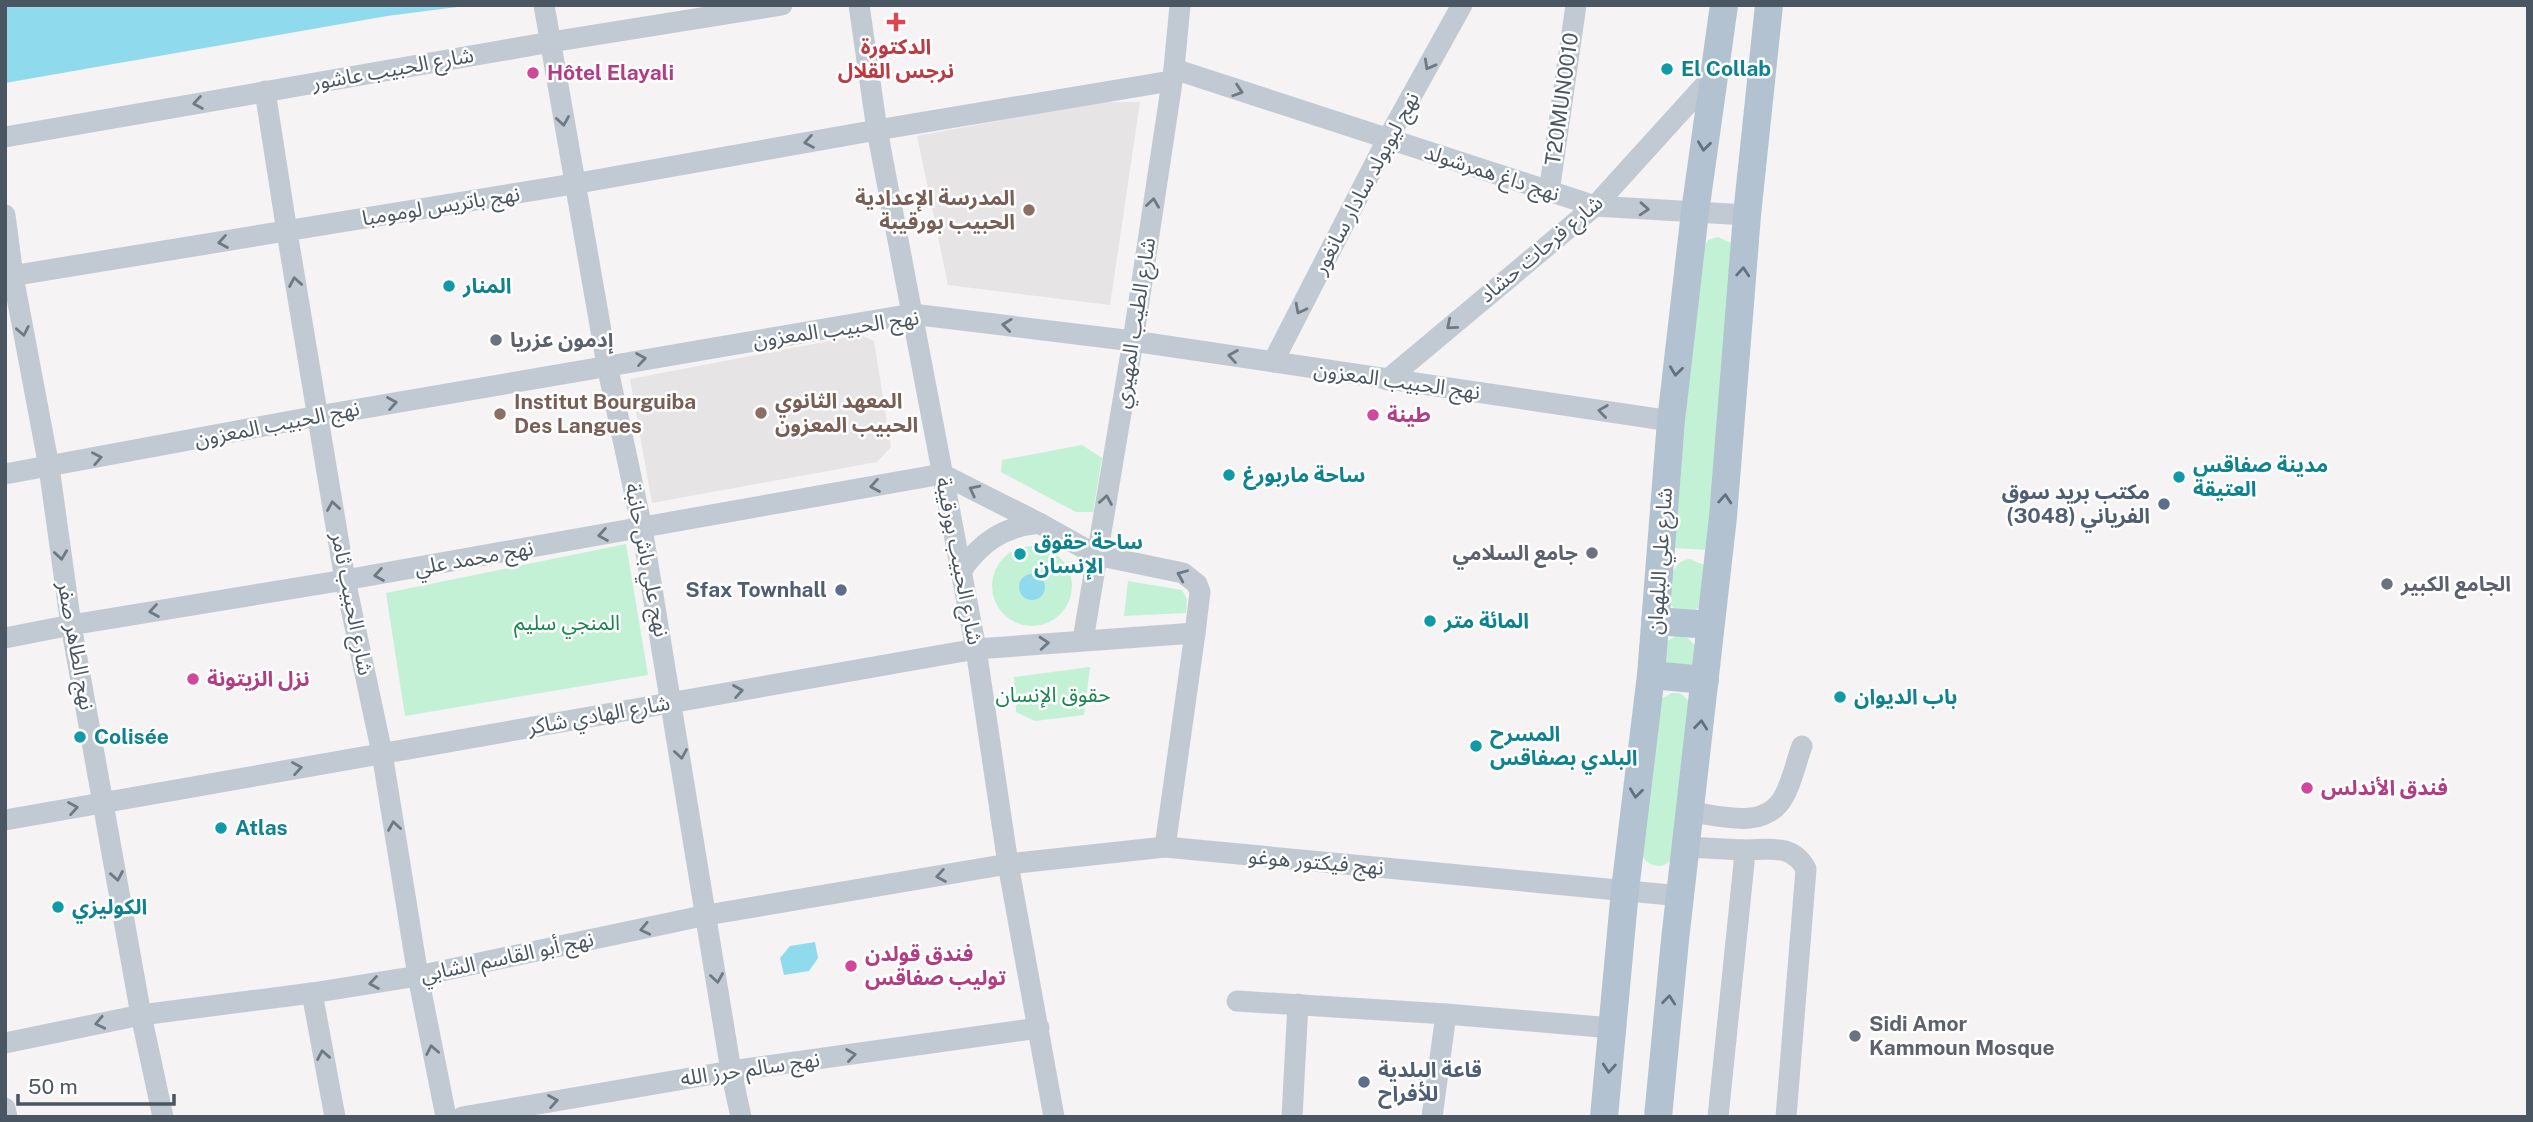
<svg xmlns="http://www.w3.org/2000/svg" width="2533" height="1122" viewBox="0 0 2533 1122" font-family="'Public Sans','Noto Sans Arabic',sans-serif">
  <rect width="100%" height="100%" fill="#f5f3f3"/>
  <g fill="#e6e4e5">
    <path d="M 1100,102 L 1140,102 L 1110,305 L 948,285 L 917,136 Z"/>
    <path d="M 861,335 L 874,341 L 891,447 L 877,462 L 652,503 L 630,379 Z"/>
  </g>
  <g fill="#c3f1d5">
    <path d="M 1718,237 L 1731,243 L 1710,550 L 1674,548 L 1700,255 L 1708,240 Z"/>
    <path d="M 1082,445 L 1102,458 L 1093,512 L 1076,512 L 1001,472 L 1002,460 Z"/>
    <path d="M 626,544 L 648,675 L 405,716 L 386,593 Z"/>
    <circle cx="1032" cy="586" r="40"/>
    <path d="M 1690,559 L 1704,565 L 1701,604 L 1696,610 L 1679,612 L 1669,604 C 1671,586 1668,562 1690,559 Z"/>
    <path d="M 1128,581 L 1182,590 L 1187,599 L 1186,613 L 1124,616 Z"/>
    <path d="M 1676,636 L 1688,638 L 1695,646 L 1694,663 L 1690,666 L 1667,663 L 1664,659 L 1666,642 Z"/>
    <path d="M 1090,667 L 1084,715 L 1035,721 L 1016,712 L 1014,677 Z"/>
    <path d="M 1672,693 L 1680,693 L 1690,702 L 1674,856 C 1664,871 1650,868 1641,855 L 1661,699 Z"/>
  </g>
  <g fill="#90daee">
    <path d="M 5,5 L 473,5 L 387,16 L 5,83 Z"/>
    <circle cx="1032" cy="587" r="13"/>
    <path d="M 815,942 L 818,958 L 809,971 L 784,975 L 780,958 L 790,946 Z"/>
  </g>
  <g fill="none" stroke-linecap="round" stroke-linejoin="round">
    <g stroke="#c1cad2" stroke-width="21">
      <path d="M 544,5 L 607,365 L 642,528 L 731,1071 L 741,1117"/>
      <path d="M 859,5 L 877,130 L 976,649 L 1008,864 L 1054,1117"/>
      <path d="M 1174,69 L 1595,206 L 1747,215"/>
      <path d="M 265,91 L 287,232 L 345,580 L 382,753 L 418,976 L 446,1117"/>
      <path d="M 5,137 L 551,42 L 782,5"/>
      <path d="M 1549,192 L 1576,5"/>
      <path d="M 5,215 L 13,276 L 49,467 L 71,625 L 141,1015 L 163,1117"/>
      <path d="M 5,277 L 573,184 L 877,130 L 1171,81"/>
      <path d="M 1273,362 L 1387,140 L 1462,5"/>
      <path d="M 1387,380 L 1595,206 L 1713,76"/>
      <path d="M 5,474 L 318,416 L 912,314 L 1133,341 L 1671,421"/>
      <path d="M 961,571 C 981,542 1003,527 1039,523"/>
      <path d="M 5,638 L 71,625 L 345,580 L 942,474 L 1039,523 L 1096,555 L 1183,573 L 1197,584 L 1200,592 L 1195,633 L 1165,847"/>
      <path d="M 1083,640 L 1133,341 L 1174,69 L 1180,5"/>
      <path d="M 1691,812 C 1722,816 1764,830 1783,798 C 1792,783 1796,762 1802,746"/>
      <path d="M 5,820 L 976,649 L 1195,633"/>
      <path d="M 1687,847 L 1743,850 L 1744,863 L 1718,1117"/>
      <path d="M 1743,850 C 1769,850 1792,843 1806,869 L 1786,1117"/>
      <path d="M 312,993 L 335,1117"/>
      <path d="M 1237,1001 L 1446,1014 L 1612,1028"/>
      <path d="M 5,1043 L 141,1015 L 312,993 L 418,976 L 707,915 L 1008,864 L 1165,847 L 1681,896"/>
      <path d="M 5,1108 L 7,1117"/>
      <path d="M 462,1117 L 731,1071 L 1039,1028"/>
      <path d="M 1292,1117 L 1298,1004"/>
      <path d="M 1432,1117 L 1446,1014"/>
    </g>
    <g stroke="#b3c2d1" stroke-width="28">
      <path d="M 1655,621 L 1710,625"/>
      <path d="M 1651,675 L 1705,680"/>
      <path d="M 1604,1117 L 1625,890 L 1651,675 L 1671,421 L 1695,212 L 1724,5"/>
      <path d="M 1658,1117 L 1675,940 L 1723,517 L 1747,215 L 1769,5"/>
    </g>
  </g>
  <defs><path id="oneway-chevron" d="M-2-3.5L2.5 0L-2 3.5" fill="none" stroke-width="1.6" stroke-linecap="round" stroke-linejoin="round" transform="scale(1.75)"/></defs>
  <g stroke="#6e7983">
    <use href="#oneway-chevron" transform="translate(1429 65) rotate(119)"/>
    <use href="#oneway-chevron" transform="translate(1238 91) rotate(18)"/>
    <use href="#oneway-chevron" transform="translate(198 103) rotate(170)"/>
    <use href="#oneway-chevron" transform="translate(563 121) rotate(81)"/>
    <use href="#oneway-chevron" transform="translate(809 142) rotate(170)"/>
    <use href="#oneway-chevron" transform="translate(1153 203) rotate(-82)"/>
    <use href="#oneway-chevron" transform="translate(1644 209) rotate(4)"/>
    <use href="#oneway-chevron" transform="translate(223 242) rotate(171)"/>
    <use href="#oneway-chevron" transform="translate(295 282) rotate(-100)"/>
    <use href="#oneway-chevron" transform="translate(1300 309) rotate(117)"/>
    <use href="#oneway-chevron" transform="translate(1007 325) rotate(-173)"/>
    <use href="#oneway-chevron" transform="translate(1451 325) rotate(140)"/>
    <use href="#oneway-chevron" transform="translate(23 331) rotate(79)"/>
    <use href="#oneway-chevron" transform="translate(1233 356) rotate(-171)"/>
    <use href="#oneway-chevron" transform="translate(641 359) rotate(-9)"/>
    <use href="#oneway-chevron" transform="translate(392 403) rotate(-10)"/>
    <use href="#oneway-chevron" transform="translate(1603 411) rotate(-172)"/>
    <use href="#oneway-chevron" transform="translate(97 458) rotate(-11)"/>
    <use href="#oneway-chevron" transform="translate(875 486) rotate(170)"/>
    <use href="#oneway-chevron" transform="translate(974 490) rotate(-153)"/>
    <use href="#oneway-chevron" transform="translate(1106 500) rotate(-80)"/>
    <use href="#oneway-chevron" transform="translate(333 506) rotate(-99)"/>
    <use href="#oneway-chevron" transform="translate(603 535) rotate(170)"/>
    <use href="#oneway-chevron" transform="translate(61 555) rotate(82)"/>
    <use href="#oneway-chevron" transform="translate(379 575) rotate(170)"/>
    <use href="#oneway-chevron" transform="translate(1182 575) rotate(-157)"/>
    <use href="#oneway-chevron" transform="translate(154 611) rotate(171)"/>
    <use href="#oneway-chevron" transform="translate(1044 643) rotate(-5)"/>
    <use href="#oneway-chevron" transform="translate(738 691) rotate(-10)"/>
    <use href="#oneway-chevron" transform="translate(681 754) rotate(81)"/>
    <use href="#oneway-chevron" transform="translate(297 768) rotate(-10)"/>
    <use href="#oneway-chevron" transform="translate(73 808) rotate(-10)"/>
    <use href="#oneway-chevron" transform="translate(394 826) rotate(-99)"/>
    <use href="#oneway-chevron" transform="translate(117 876) rotate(80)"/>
    <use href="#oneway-chevron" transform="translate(941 876) rotate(170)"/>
    <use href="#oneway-chevron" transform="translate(645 929) rotate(168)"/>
    <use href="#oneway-chevron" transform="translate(717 978) rotate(81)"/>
    <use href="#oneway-chevron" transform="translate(374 983) rotate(171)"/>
    <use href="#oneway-chevron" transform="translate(100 1023) rotate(168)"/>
    <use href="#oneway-chevron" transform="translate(432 1050) rotate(-101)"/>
    <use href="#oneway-chevron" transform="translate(323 1055) rotate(-100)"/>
    <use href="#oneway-chevron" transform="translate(851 1055) rotate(-8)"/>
    <use href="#oneway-chevron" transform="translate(553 1101) rotate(-10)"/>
  </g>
  <g stroke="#64717d">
    <use href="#oneway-chevron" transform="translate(1704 146) rotate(97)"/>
    <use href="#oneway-chevron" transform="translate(1743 272) rotate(-86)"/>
    <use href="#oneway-chevron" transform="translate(1676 371) rotate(97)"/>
    <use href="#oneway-chevron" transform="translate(1725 499) rotate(-86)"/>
    <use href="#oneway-chevron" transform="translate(1701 725) rotate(-84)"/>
    <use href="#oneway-chevron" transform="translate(1636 793) rotate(97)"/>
    <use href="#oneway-chevron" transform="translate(1669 1000) rotate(-84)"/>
    <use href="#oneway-chevron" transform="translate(1609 1068) rotate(95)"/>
  </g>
  <path fill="#e0444e" stroke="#fff" stroke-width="2.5" d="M892.5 11.5h7v7h7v7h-7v7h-7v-7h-7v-7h7z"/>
  <g fill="#0f9aa8" stroke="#fff" stroke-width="2.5">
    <circle cx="1667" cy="69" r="7"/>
    <circle cx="449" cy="286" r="7"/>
    <circle cx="1229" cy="475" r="7"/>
    <circle cx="2179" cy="477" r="7"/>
    <circle cx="1020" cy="554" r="7"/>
    <circle cx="1430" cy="621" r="7"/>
    <circle cx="1840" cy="697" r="7"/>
    <circle cx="80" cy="737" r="7"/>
    <circle cx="1476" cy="746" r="7"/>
    <circle cx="221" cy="828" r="7"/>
    <circle cx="58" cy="907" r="7"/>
  </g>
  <g fill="#d1479c" stroke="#fff" stroke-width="2.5">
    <circle cx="533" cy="73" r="7"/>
    <circle cx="1373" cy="415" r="7"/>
    <circle cx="193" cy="679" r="7"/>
    <circle cx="2307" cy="788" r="7"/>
    <circle cx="851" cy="966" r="7"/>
  </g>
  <g fill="#8d6e63" stroke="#fff" stroke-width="2.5">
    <circle cx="1029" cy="210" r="7"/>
    <circle cx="761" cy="413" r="7"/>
    <circle cx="500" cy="414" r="7"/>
  </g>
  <g fill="#6b7280" stroke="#fff" stroke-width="2.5">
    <circle cx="496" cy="340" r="7"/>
    <circle cx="1592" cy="553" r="7"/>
    <circle cx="2387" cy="584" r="7"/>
    <circle cx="1855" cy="1036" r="7"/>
  </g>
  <g fill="#5c6f8a" stroke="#fff" stroke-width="2.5">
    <circle cx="2164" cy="504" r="7"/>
    <circle cx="841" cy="590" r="7"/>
    <circle cx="1364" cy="1082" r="7"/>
  </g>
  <g text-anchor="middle" stroke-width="5" stroke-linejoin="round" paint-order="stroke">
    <g font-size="21" font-weight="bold" fill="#be3a42" stroke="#fff">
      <text x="896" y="54">الدكتورة<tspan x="896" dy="24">نرجس القلال</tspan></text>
    </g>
    <g font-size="21" fill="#4a5661" stroke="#fff">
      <text transform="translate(393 69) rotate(-10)" y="7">شارع الحبيب عاشور</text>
      <text transform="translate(1562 99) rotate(-82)" y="7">T20MUN0010</text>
      <text transform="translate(1492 173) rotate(18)" y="7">نهج داغ همرشولد</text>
      <text transform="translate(1366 183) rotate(-62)" y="7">نهج ليوبولد سادار سانغور</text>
      <text transform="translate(441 206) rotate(-9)" y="7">نهج باتريس لومومبا</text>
      <text transform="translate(1541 249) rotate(-40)" y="7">شارع فرحات حشاد</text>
      <text transform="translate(1135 323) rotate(-81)" y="7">شارع الطيب المهيري</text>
      <text transform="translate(836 329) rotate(-8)" y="7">نهج الحبيب المعزون</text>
      <text transform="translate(1397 381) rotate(8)" y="7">نهج الحبيب المعزون</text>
      <text transform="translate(277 424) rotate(-11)" y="7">نهج الحبيب المعزون</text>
      <text transform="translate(474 558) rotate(-10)" y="7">نهج محمد علي</text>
      <text transform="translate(647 560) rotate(79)" y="7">نهج علي باش حانبة</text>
      <text transform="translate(959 561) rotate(79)" y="7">شارع الحبيب بورقيبة</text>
      <text transform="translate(1660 561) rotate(-86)" y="7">شارع علي البلهوان</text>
      <text transform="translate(352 604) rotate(79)" y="7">شارع الحبيب ثامر</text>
      <text transform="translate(76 646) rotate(80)" y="7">نهج الطاهر صفر</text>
      <text transform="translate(599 715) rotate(-10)" y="7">شارع الهادي شاكر</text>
      <text transform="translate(1316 862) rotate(5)" y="7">نهج فيكتور هوغو</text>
      <text transform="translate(507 957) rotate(-12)" y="7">نهج أبو القاسم الشابي</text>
      <text transform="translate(750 1069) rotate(-8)" y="7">نهج سالم حرز الله</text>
    </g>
    <g font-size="21" font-weight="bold" fill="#0d838f" stroke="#fff" text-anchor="start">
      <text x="1681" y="76">El Collab</text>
      <text x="463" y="293">المنار</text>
      <text x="2193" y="472">مدينة صفاقس<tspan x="2193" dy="24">العتيقة</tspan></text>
      <text x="1243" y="482">ساحة ماربورغ</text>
      <text x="1034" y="549">ساحة حقوق<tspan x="1034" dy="24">الإنسان</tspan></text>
      <text x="1444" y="628">المائة متر</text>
      <text x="1854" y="704">باب الديوان</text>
      <text x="1490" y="741">المسرح<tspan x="1490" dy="24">البلدي بصفاقس</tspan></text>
      <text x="94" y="744">Colisée</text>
      <text x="235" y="835">Atlas</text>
      <text x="72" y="914">الكوليزي</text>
    </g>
    <g font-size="21" font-weight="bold" fill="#b23c85" stroke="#fff" text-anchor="start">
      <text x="547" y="80">Hôtel Elayali</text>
      <text x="1387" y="422">طينة</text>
      <text x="207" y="686">نزل الزيتونة</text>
      <text x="2321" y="795">فندق الأندلس</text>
      <text x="865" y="961">فندق قولدن<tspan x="865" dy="24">توليب صفاقس</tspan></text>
    </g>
    <g font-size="21" font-weight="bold" fill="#785e54" stroke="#fff" text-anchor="start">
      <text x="1015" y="205" text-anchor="end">المدرسة الإعدادية<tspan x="1015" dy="24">الحبيب بورقيبة</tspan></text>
      <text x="775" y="408">المعهد الثانوي<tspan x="775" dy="24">الحبيب المعزون</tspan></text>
      <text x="514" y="409">Institut Bourguiba<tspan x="514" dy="24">Des Langues</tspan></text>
    </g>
    <g font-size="21" font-weight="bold" fill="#5b616d" stroke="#fff" text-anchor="start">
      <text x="510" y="347">إدمون عزريا</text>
      <text x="1578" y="560" text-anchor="end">جامع السلامي</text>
      <text x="2401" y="591">الجامع الكبير</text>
      <text x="1869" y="1031">Sidi Amor<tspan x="1869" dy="24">Kammoun Mosque</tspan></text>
    </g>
    <g font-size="21" font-weight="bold" fill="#4e5e75" stroke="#fff" text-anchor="end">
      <text x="2150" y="499">مكتب بريد سوق<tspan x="2150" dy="24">الفرياني (3048)</tspan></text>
      <text x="827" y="597">Sfax Townhall</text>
      <text x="1378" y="1077" text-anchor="start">قاعة البلدية<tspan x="1378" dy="24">للأفراح</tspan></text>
    </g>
    <g font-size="21" fill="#17864f" stroke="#fff">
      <text x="567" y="630">المنجي سليم</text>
      <text x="1053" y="702">حقوق الإنسان</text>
    </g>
  </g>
  <rect width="2533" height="1122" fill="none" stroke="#4a5661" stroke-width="14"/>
  <path d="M18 1094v10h156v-10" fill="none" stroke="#4a5661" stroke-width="3.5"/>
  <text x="28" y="1094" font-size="21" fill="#4a5661" stroke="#ffffff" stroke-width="5" paint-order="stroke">50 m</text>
</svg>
